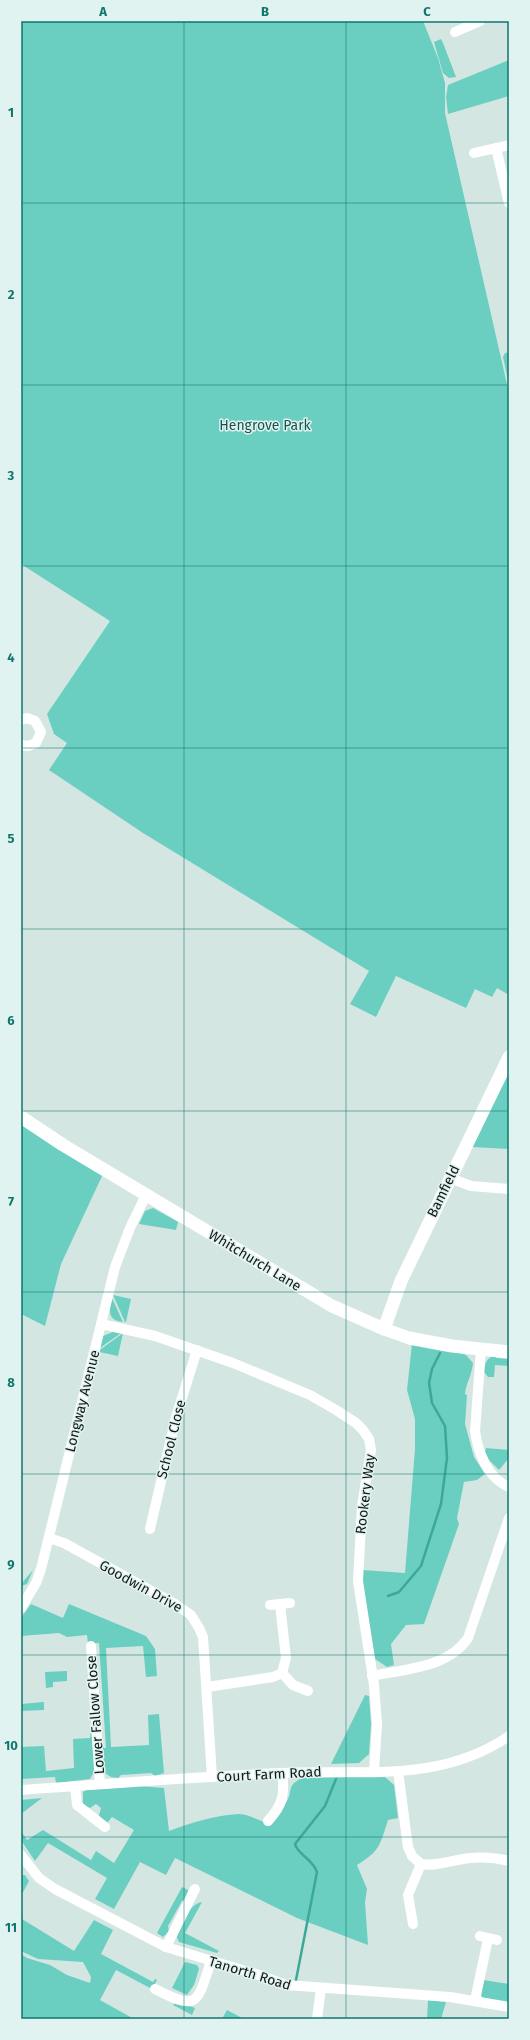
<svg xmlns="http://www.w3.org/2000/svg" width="530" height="2040" viewBox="0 0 530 2040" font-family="'Fira Sans',sans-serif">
  <rect width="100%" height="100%" fill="#d4e6e2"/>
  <g fill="#6acfc0">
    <path d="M 21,21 L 423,21 L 438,58 L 445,83 L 445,113 L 509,393 L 509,995 L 497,988 L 492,997 L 475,989 L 466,1008 L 396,976 L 376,1017 L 350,1004 L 369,971 L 143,833 L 49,770 L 67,743 L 54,734 L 47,714 L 110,621 L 21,564 Z"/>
    <path d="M 441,39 L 443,43 L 456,77 L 449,78 L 443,73 L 434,42 Z"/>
    <path d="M 509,60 L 509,96 L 448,114 L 446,97 L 448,85 Z"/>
    <path d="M 509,352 L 509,385 L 503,357 L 505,353 Z"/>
    <path d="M 509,1073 L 509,1149 L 472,1147 Z"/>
    <path d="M 21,1124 L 103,1174 L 61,1264 L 45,1326 L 21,1314 Z"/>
    <path d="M 153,1208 L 178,1222 L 176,1230 L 139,1224 L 145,1211 Z"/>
    <path d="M 113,1295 L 131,1299 L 126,1322 L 125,1322 Z"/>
    <path d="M 112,1298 L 123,1322 C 107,1320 109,1311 112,1298 Z"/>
    <path d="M 113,1332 L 121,1333 L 100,1348 L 103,1336 Z"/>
    <path d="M 123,1333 L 118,1356 L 99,1352 L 101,1349 Z"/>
    <path d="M 412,1344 L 461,1353 L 466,1355 L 473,1363 C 472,1375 466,1383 465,1394 L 467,1395 L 465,1424 L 474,1457 L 485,1474 L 477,1480 L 464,1482 L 457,1518 L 459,1524 L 424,1624 L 406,1625 L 391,1644 L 394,1665 L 387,1667 L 375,1659 L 363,1587 L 363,1570 L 405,1573 L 415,1449 L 415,1419 L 407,1390 Z"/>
    <path d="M 493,1356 L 496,1356 L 496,1358 L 509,1359 L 509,1366 L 495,1365 L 494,1377 L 488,1377 L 484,1372 C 485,1364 485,1360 493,1356 Z"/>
    <path d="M 486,1448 L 509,1450 L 509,1458 L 499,1470 L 489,1460 L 485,1452 Z"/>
    <path d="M 33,1570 L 27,1584 L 21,1586 L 22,1583 Z"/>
    <path d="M 31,1604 L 63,1618 L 69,1604 L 146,1636 L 155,1649 L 157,1676 L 146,1677 L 143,1646 L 106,1648 L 111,1747 L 149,1745 L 148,1715 L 159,1714 L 164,1773 L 155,1776 L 151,1773 L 121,1775 L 118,1778 L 111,1777 L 103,1772 L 101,1749 L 104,1746 L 104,1748 L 106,1748 L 99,1643 L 88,1644 L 87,1635 L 67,1637 L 59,1633 L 21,1636 L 21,1618 Z"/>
    <path d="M 67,1671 L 67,1681 L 53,1682 L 53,1687 L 46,1688 L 45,1672 Z"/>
    <path d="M 365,1695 L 369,1696 L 371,1724 L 369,1754 L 359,1763 L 331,1764 Z"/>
    <path d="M 44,1702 L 44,1710 L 21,1711 L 21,1704 Z"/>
    <path d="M 91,1730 L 95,1770 L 90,1779 L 56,1783 L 55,1777 L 21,1779 L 21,1747 L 44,1746 L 46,1771 L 74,1768 L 73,1739 L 90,1738 Z"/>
    <path d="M 379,1776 L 385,1777 L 394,1785 L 398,1818 L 388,1820 C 380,1845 380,1851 357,1865 L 367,1889 L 365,1902 L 368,1945 L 297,1918 L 175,1858 L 166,1875 L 140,1862 L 114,1909 L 95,1899 L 107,1878 L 48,1843 L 35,1861 L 21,1840 L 21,1831 L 27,1840 L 43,1830 L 91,1860 L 96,1851 L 114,1863 L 134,1830 L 112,1817 L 107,1823 L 101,1819 L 99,1815 L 101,1808 L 96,1804 L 90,1808 L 83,1805 L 83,1792 L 86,1790 L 138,1786 L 164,1788 L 169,1831 C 191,1823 215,1815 239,1814 C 250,1814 260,1823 272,1823 C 278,1816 283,1809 287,1801 C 293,1791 286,1786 302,1778 Z"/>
    <path d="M 42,1798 L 21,1814 L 21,1800 Z"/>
    <path d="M 21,1875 L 25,1875 L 29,1881 L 22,1894 L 21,1905 Z"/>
    <path d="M 182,1887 L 188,1890 L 186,1900 L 182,1901 L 168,1926 L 169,1931 L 163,1937 L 157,1933 Z"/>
    <path d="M 202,1902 L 185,1933 L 219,1951 L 217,1953 L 179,1942 L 177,1938 C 178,1927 190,1903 202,1902 Z"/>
    <path d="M 21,1913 L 23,1915 L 22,1919 L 74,1951 L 94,1920 L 113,1930 L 101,1954 L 153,1982 L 155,1979 L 157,1980 L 152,1989 L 116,1970 L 100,2000 L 134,2019 L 21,2019 L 21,1954 L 27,1958 L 50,1965 L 67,1975 L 90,1983 L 91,1977 L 83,1962 L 38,1959 L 21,1951 Z"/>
    <path d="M 185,1962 L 197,1965 L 199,1969 L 194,1985 L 187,1995 L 172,1988 Z"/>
    <path d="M 483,1980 L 509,1984 L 509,2004 L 483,1998 L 481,1995 Z"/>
    <path d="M 428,2000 L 446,2002 L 441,2019 L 427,2019 Z"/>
    <path d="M 175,2003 C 182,2006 189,2005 195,2008 L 192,2015 L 173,2005 Z"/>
    <path d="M 227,2010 L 244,2019 L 222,2019 Z"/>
  </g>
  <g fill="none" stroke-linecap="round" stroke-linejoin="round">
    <g stroke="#3ca89b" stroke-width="2.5">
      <path d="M 388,1596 L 399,1592 L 421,1566 L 441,1504 L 447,1458 L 445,1426 L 432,1403 L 429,1383 L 432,1369 L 440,1353"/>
      <path d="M 296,1980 L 317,1872 C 313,1859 297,1854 295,1844 L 325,1806 L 336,1779"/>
    </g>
    <g stroke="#fff" stroke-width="10">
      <path d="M 455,32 L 480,21"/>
      <path d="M 496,148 L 509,203"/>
      <path d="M 474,153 L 509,145"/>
      <path d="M 21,720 L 27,718 L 35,721 L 41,732 L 36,743 L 28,746 L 21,745"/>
      <path d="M 450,1178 L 471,1186 L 509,1189"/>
      <path d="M 101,1324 L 155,1336 L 233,1363 L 310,1395 L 336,1410 L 356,1423 L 363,1430 L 369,1439 L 371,1450 L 362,1506 L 358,1581 L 374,1685 L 377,1724 L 374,1771"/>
      <path d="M 481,1349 L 475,1431 C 478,1452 487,1478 509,1487"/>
      <path d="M 150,1529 L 176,1417 L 197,1350"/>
      <path d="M 49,1538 L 64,1543 L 175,1604 L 191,1615 L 199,1628 L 203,1637 L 212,1777"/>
      <path d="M 270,1605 L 290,1603"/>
      <path d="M 21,1608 L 36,1583 L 41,1569 L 115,1267 L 130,1228 L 146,1195"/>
      <path d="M 91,1646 L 100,1784"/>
      <path d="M 282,1673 L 293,1685 L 308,1691"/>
      <path d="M 372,1676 C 405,1669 448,1668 468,1638 L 509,1518"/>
      <path d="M 207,1687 L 273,1677 L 282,1673 L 286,1658 L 280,1604"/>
      <path d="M 398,1771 L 408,1847 L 412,1856 L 421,1864 C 437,1867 455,1859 471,1858 C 483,1857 497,1858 509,1861"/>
      <path d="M 75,1786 L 77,1805 L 105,1827"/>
      <path d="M 21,1790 C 107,1784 194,1777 281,1773 C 360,1769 439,1784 509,1736"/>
      <path d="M 268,1821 C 283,1805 285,1794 282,1773"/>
      <path d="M 21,1855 L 39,1878 L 55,1889 L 166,1947 L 259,1975 L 286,1985 L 450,1997 L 509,2007"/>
      <path d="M 413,1924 L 408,1895 L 421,1864"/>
      <path d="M 480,1936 L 497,1940"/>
      <path d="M 166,1947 L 195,1889"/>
      <path d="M 155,1989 C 199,2012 197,2003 211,1961"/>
      <path d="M 475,2000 L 488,1939"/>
      <path d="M 317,2019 L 321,1988"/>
    </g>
    <g stroke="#fff" stroke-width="13">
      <path d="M 21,1117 L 63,1145 L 332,1306 L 384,1329 L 409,1338 L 452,1346 L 509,1352"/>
      <path d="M 384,1329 L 401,1281 L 509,1057"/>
    </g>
  </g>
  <path fill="none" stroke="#0f766e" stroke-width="1" stroke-opacity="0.55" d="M 184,21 L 184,2019M 346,21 L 346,2019M 21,203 L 509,203M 21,385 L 509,385M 21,566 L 509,566M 21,748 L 509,748M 21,929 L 509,929M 21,1111 L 509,1111M 21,1292 L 509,1292M 21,1474 L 509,1474M 21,1655 L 509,1655M 21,1837 L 509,1837"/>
  <g text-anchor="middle" stroke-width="3" stroke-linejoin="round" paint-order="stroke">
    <g font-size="14" fill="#17534c" stroke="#e1f3f0">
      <text x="265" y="430">Hengrove Park</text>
    </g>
    <g font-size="14" fill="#121817" stroke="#e1f3f0">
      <text transform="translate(443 1191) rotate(-64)" y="5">Bamfield</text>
      <text transform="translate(255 1260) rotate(31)" y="5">Whitchurch Lane</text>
      <text transform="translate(82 1401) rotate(-76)" y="5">Longway Avenue</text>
      <text transform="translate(171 1439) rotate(-76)" y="5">School Close</text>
      <text transform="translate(365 1494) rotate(-83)" y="5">Rookery Way</text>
      <text transform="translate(141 1586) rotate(29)" y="5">Goodwin Drive</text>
      <text transform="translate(95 1715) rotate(-94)" y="5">Lower Fallow Close</text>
      <text transform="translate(269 1774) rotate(-3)" y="5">Court Farm Road</text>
      <text transform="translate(250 1973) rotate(17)" y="5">Tanorth Road</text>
    </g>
  </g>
  <rect width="530" height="2040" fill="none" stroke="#e1f3f0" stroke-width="44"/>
  <rect x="22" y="22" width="486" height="1996" fill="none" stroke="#0f766e" stroke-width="1.5"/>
  <g font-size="13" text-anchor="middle" font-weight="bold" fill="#0f766e">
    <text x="103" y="16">A</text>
    <text x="265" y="16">B</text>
    <text x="427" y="16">C</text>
    <text x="11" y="117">1</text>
    <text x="11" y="299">2</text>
    <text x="11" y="480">3</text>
    <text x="11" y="662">4</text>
    <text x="11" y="843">5</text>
    <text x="11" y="1025">6</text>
    <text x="11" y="1206">7</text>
    <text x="11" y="1387">8</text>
    <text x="11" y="1569">9</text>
    <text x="11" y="1750">10</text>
    <text x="11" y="1932">11</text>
  </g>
</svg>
